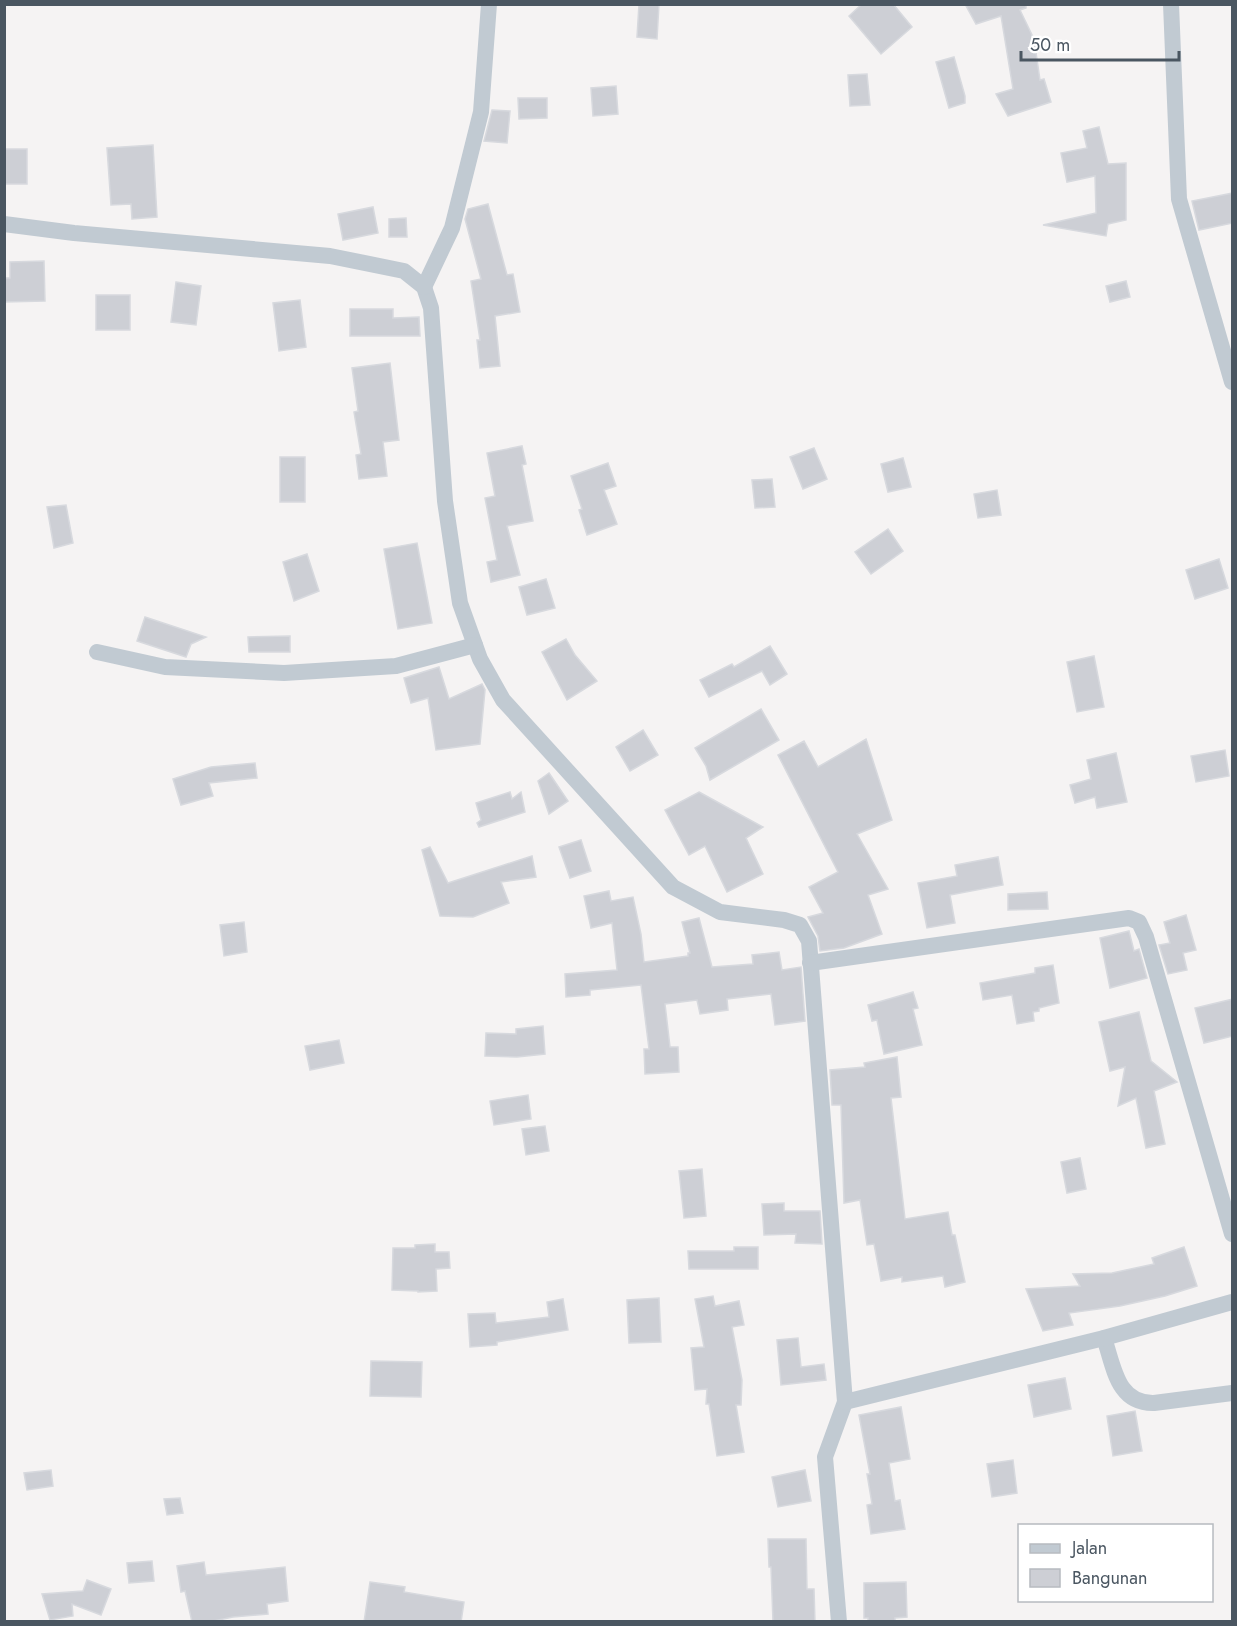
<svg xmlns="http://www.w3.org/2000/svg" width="1237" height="1626" viewBox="0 0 1237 1626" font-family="Jost,sans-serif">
  <rect width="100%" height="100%" fill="#f5f3f3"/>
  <g fill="#cdcfd5" stroke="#d7d9de" stroke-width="1.5">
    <path d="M 639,4 L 659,4 L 657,39 L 637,37 Z"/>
    <path d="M 862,4 L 893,4 L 912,27 L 881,54 L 849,16 Z"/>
    <path d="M 965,4 L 1026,4 L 1026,8 L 1020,10 L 1034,39 L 1040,80 L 1044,79 L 1051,102 L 1008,116 L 996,94 L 1013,89 L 1001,16 L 976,24 Z"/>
    <path d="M 954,57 L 965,96 L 965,103 L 949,108 L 936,62 Z"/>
    <path d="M 867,74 L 870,105 L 850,106 L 848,75 Z"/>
    <path d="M 616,86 L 618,114 L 593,116 L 591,88 Z"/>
    <path d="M 518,98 L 547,98 L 547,118 L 519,119 Z"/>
    <path d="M 492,110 L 510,111 L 507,143 L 484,141 Z"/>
    <path d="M 1099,127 L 1108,164 L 1126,163 L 1126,220 L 1108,224 L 1106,236 L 1043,225 L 1096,213 L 1095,176 L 1067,182 L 1061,153 L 1087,148 L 1083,131 Z"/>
    <path d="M 153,145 L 157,217 L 132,219 L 131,204 L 111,205 L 107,148 Z"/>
    <rect x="4" y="149" width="23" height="35"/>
    <path d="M 1233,193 L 1233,223 L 1199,230 L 1192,201 Z"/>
    <path d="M 488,204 L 507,275 L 513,274 L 520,312 L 495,316 L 500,366 L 480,368 L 477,340 L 480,340 L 471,281 L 481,279 L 465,219 L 468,209 Z"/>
    <path d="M 373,207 L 378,233 L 343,240 L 338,214 Z"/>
    <path d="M 406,218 L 407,237 L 389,237 L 389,219 Z"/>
    <path d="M 44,261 L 45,301 L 4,302 L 4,278 L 10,278 L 10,262 Z"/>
    <path d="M 1126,281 L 1130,297 L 1110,302 L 1106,286 Z"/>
    <path d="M 176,282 L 201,286 L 196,325 L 171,322 Z"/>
    <rect x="96" y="295" width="34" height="35"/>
    <path d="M 300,300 L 306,347 L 279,351 L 273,303 Z"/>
    <path d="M 350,309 L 393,309 L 393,318 L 419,317 L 420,336 L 350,336 Z"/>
    <path d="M 390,363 L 399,440 L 383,442 L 387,476 L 359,479 L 356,455 L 361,454 L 354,412 L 358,411 L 352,368 Z"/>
    <path d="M 522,446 L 526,464 L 522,465 L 533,521 L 507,526 L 520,575 L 491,582 L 487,562 L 497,560 L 485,498 L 495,496 L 487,453 Z"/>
    <path d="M 814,448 L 827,479 L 803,489 L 790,457 Z"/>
    <rect x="280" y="457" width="25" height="45"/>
    <path d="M 903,458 L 911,487 L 888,492 L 881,464 Z"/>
    <path d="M 608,463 L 616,486 L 604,490 L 617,524 L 587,535 L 579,510 L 582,509 L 571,476 Z"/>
    <path d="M 772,479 L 775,507 L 755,508 L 752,480 Z"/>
    <path d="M 997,490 L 1001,515 L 978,518 L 974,494 Z"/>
    <path d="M 66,505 L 73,543 L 54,548 L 47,507 Z"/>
    <path d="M 888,529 L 903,551 L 871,574 L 855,552 Z"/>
    <path d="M 417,543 L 432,623 L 398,629 L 384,549 Z"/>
    <path d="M 307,554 L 319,591 L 294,601 L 283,562 Z"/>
    <path d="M 1219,559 L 1228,588 L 1195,599 L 1186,570 Z"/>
    <path d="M 546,579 L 555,608 L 527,615 L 519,587 Z"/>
    <path d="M 145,617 L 206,637 L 191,644 L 186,657 L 137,641 Z"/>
    <path d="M 290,636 L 290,652 L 249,652 L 248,637 Z"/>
    <path d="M 566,639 L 575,655 L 597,681 L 567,700 L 542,652 Z"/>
    <path d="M 770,646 L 787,674 L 770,685 L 762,671 L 709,697 L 700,680 L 732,664 L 734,667 Z"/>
    <path d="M 1094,656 L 1104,707 L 1077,712 L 1067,662 Z"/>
    <path d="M 439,667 L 449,699 L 482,684 L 485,690 L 480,744 L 436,750 L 428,698 L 411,703 L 404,678 Z"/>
    <path d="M 761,709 L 779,740 L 710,780 L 706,766 L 695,748 Z"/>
    <path d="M 643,730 L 658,755 L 630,771 L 616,747 Z"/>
    <path d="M 866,739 L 892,820 L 857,834 L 888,889 L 868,895 L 882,934 L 844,948 L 820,951 L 818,936 L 808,917 L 823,913 L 809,887 L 838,872 L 778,755 L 804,741 L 818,767 Z"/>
    <path d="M 1225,750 L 1229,776 L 1196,782 L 1191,756 Z"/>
    <path d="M 1116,753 L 1127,802 L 1097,808 L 1095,797 L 1075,803 L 1070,785 L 1091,779 L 1087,760 Z"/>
    <path d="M 255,763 L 257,778 L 209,783 L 213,796 L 181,805 L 173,779 L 211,767 Z"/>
    <path d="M 549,773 L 568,801 L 549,814 L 538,781 Z"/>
    <path d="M 510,792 L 512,799 L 521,792 L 525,812 L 479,827 L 477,823 L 481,820 L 476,803 Z"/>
    <path d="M 699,792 L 763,827 L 746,838 L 763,874 L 727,892 L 705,846 L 689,855 L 665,810 Z"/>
    <path d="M 581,840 L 591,871 L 570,878 L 559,847 Z"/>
    <path d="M 430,847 L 448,883 L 532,856 L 536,877 L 501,882 L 509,903 L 473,917 L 440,916 L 422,850 Z"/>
    <path d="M 998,857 L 1003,885 L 950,895 L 955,923 L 927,928 L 918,883 L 957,876 L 955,865 Z"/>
    <path d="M 609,891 L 611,901 L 633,897 L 641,934 L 644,962 L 688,956 L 688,953 L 690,953 L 682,922 L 699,918 L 712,967 L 753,964 L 752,955 L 779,952 L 782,970 L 801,967 L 805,1021 L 775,1025 L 771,994 L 727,999 L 728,1010 L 700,1014 L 697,1000 L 665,1004 L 670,1047 L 678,1047 L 679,1072 L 645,1074 L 644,1049 L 649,1049 L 641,985 L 590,990 L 590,995 L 566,997 L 565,974 L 617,970 L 612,923 L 591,928 L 584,896 Z"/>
    <path d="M 1047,892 L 1048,909 L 1008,910 L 1008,894 Z"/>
    <path d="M 1186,915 L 1196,950 L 1183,953 L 1187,970 L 1168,974 L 1159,945 L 1170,943 L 1164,922 Z"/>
    <path d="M 244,922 L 247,952 L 224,956 L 220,925 Z"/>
    <path d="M 1129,931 L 1134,951 L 1139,949 L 1147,978 L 1110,988 L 1100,938 Z"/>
    <path d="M 1053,965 L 1059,1003 L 1039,1008 L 1039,1011 L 1033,1012 L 1034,1021 L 1017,1024 L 1012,995 L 983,1000 L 980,983 L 1035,973 L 1035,968 Z"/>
    <path d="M 913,992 L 918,1008 L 913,1009 L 922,1045 L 884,1054 L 877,1020 L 872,1021 L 868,1005 Z"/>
    <path d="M 1233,999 L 1233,1036 L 1204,1043 L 1195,1008 Z"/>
    <path d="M 1139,1012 L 1151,1061 L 1177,1082 L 1154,1091 L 1165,1144 L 1146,1148 L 1136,1098 L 1118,1106 L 1125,1067 L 1110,1071 L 1099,1022 Z"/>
    <path d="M 543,1026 L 545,1054 L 517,1057 L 485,1056 L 486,1033 L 516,1034 L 516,1029 Z"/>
    <path d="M 339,1040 L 344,1063 L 310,1070 L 305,1046 Z"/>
    <path d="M 897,1057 L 901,1097 L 891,1098 L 905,1219 L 948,1212 L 952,1235 L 955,1235 L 965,1282 L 945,1287 L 943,1276 L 902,1282 L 902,1277 L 881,1281 L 874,1244 L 867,1245 L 860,1200 L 844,1203 L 841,1105 L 832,1105 L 830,1070 L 865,1067 L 864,1063 Z"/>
    <path d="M 528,1095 L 531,1119 L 494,1125 L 490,1101 Z"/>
    <path d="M 545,1126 L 549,1151 L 526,1155 L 522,1129 Z"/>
    <path d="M 1080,1158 L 1086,1189 L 1067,1193 L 1061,1162 Z"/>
    <path d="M 702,1169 L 706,1216 L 684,1218 L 679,1171 Z"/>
    <path d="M 784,1203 L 784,1211 L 820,1211 L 822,1244 L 795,1243 L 796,1234 L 764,1235 L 762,1204 Z"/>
    <path d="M 435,1244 L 435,1252 L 449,1252 L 450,1268 L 436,1269 L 437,1291 L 418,1292 L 418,1291 L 392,1290 L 393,1248 L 415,1248 L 415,1245 Z"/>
    <path d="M 734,1247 L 758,1247 L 758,1269 L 689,1269 L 688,1251 L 734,1251 Z"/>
    <path d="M 1184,1247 L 1197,1286 L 1165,1296 L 1120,1306 L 1069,1313 L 1073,1325 L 1043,1331 L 1026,1289 L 1080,1286 L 1073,1274 L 1112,1273 L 1154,1264 L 1152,1258 Z"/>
    <path d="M 713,1296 L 715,1306 L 739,1301 L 744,1325 L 732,1327 L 742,1380 L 741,1405 L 736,1405 L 744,1452 L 717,1456 L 709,1404 L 706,1404 L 707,1389 L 695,1390 L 691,1348 L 704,1347 L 695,1299 Z"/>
    <path d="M 659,1298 L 661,1342 L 629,1343 L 627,1300 Z"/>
    <path d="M 563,1299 L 568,1330 L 497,1342 L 497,1345 L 470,1347 L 468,1314 L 495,1313 L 496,1323 L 549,1317 L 547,1302 Z"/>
    <path d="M 798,1338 L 801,1367 L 824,1364 L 826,1380 L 781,1385 L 777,1340 Z"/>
    <path d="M 371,1361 L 422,1362 L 421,1397 L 370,1396 Z"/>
    <path d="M 1065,1378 L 1071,1409 L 1034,1417 L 1028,1385 Z"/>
    <path d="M 901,1407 L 910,1459 L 889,1463 L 895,1501 L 900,1500 L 905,1529 L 871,1534 L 867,1505 L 872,1504 L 867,1474 L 870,1474 L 859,1415 Z"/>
    <path d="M 1135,1411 L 1142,1451 L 1113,1456 L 1107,1416 Z"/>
    <path d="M 1013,1460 L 1017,1493 L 992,1497 L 987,1464 Z"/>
    <path d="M 51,1470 L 53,1486 L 27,1490 L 24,1473 Z"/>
    <path d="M 805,1470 L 811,1501 L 778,1507 L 772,1477 Z"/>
    <path d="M 180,1498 L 183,1513 L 167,1515 L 164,1499 Z"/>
    <path d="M 768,1539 L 806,1539 L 807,1589 L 814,1589 L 815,1622 L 773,1622 L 771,1567 L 769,1567 Z"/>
    <path d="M 152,1561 L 154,1581 L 129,1583 L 127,1563 Z"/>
    <path d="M 204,1562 L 206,1575 L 285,1567 L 288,1601 L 267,1604 L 268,1614 L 233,1617 L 209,1622 L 192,1622 L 185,1591 L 181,1592 L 177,1566 Z"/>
    <path d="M 87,1580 L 111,1589 L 101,1615 L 72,1604 L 73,1616 L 50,1620 L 42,1594 L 83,1591 Z"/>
    <path d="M 370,1582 L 405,1587 L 404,1592 L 464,1602 L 461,1622 L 364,1622 Z"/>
    <path d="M 906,1582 L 907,1617 L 895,1618 L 895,1622 L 868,1622 L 868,1618 L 864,1618 L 864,1583 Z"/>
  </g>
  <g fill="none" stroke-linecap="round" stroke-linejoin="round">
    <g stroke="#c1cad2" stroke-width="16">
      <path d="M 1171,4 L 1179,199 L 1232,382"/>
      <path d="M 4,224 L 74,233 L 330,256 L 404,271 L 424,287 L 431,308 L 445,501 L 460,603 L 480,659 L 503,700 L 673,887 L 720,912 L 784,920 L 800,925 L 809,941 L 845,1402 L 825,1457 L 839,1622"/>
      <path d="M 424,287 L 452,228 L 481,112 L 489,4"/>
      <path d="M 97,652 L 165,667 L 284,673 L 396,666 L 475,645"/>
      <path d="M 810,963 L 1129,918 L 1139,922 L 1146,937 L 1232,1234"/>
      <path d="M 1104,1338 C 1114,1367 1117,1404 1154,1403 L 1232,1393"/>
      <path d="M 845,1402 L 1104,1338 L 1232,1302"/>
    </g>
  </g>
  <rect width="1237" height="1626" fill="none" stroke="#4a5661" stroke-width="12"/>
  <rect x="1018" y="1524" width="195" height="78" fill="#ffffff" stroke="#b7bbc0" stroke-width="1.5"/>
  <rect x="1030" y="1544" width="30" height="9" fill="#c1cad2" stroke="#b7bbc0" stroke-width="1.5"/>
  <text x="1072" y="1554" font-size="18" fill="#4a5661">Jalan</text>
  <rect x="1030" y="1569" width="30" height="18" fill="#cdcfd5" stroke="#b7bbc0" stroke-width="1.5"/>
  <text x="1072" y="1584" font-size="18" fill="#4a5661">Bangunan</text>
  <path d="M1021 51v9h158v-9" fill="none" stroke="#4a5661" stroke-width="3"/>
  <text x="1030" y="51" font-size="18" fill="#4a5661" stroke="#ffffff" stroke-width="4.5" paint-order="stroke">50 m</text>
</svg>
